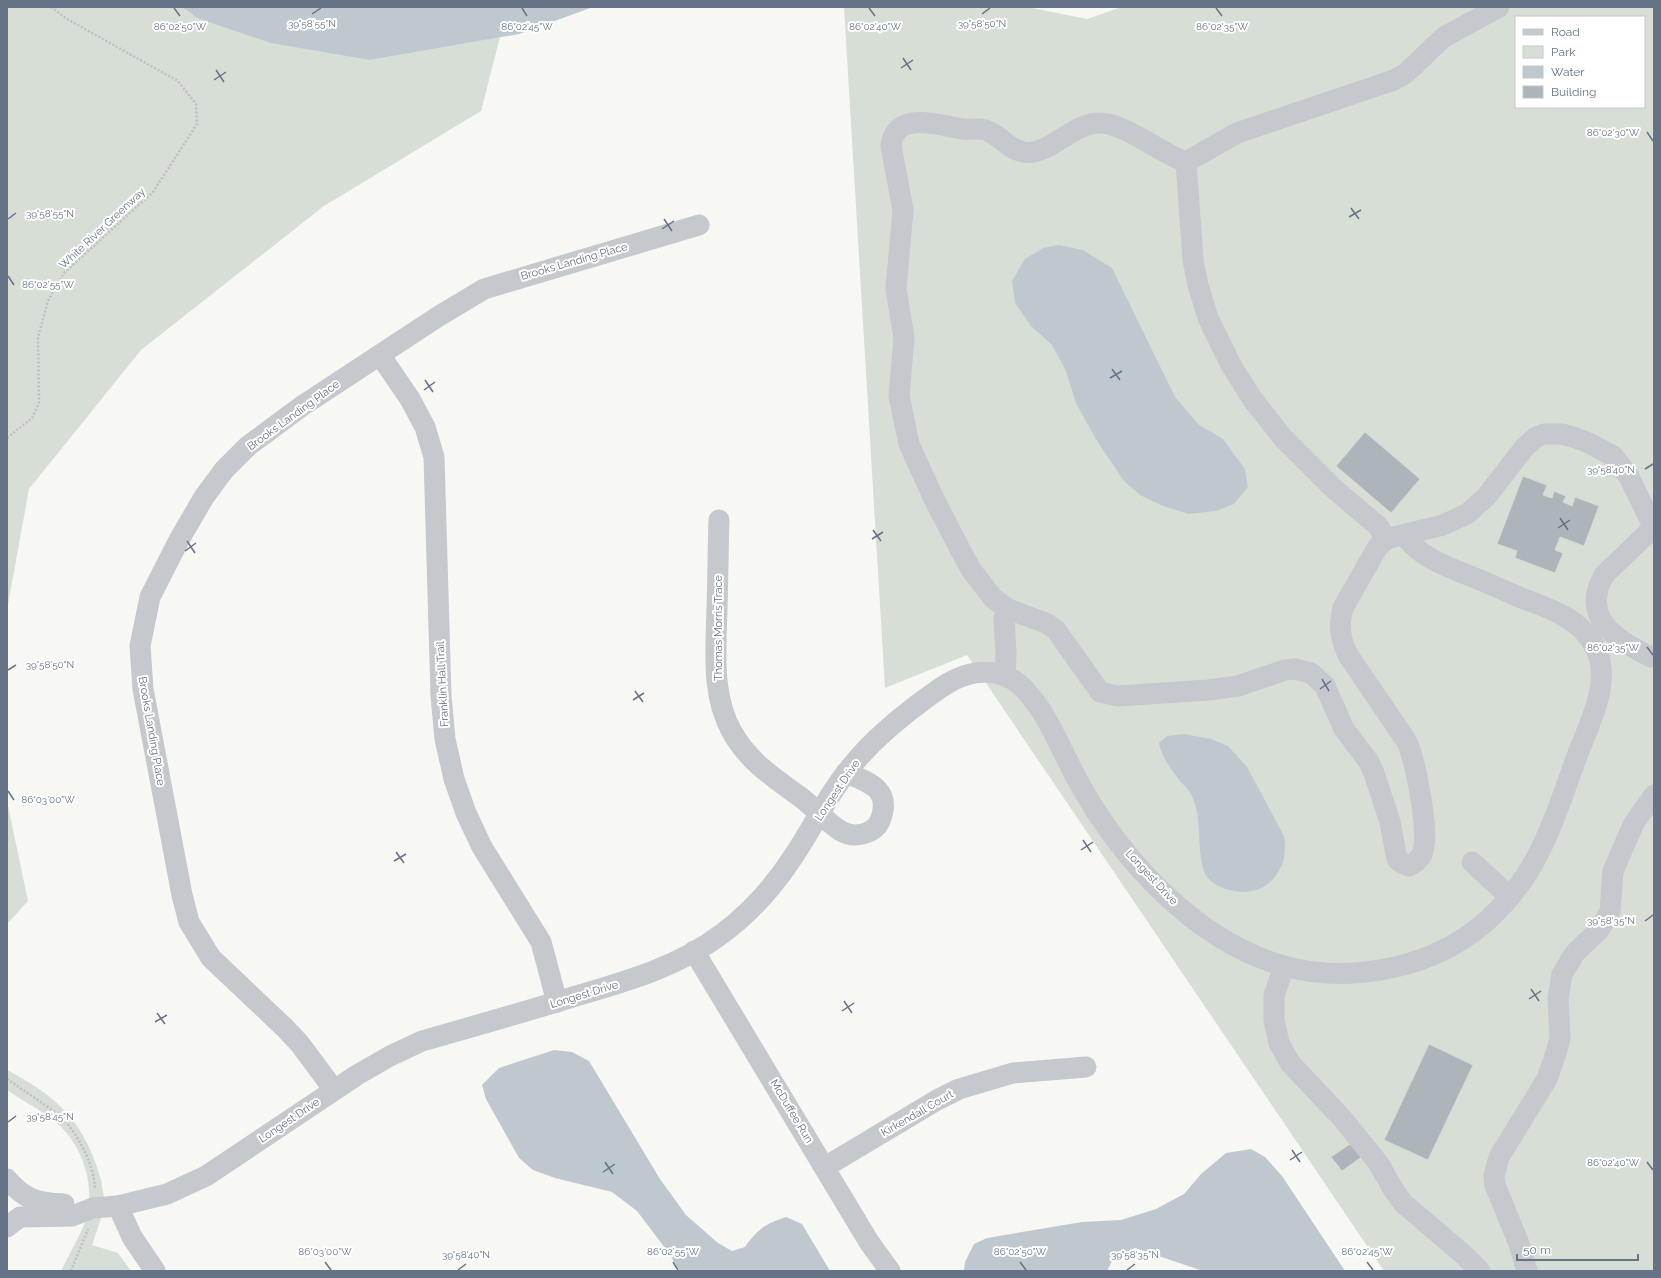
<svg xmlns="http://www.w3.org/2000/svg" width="1661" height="1278" viewBox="0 0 1661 1278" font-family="Raleway,sans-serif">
  <rect width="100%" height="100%" fill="#f7f7f4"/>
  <g fill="#d7ded5" fill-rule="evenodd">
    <path d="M 7,7 L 182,7 L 197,18 L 370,60 L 500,37 L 481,111 L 324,206 L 141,350 L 29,489 L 7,610 Z"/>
    <path d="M 844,7 L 1027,7 L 1087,19 L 1122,7 L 1654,7 L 1654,1271 L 1384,1271 L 967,655 L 885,688 ZM 1516,17 L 1644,17 L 1644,107 L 1516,107 Z"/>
    <path d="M 7,801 L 28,901 L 7,924 Z"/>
    <path d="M 7,1070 C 59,1097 85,1123 101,1180 C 103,1189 103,1196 106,1204 L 92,1245 L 118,1253 L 131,1271 L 61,1271 C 69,1254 82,1233 87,1216 C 95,1185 82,1145 58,1124 C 43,1111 23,1101 7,1090 Z"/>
  </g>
  <g fill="#c0c8cf">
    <path d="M 182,7 L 593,7 L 519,34 L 370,60 L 271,43 L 197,18 Z"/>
    <path d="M 1059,245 L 1083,250 L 1112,268 L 1175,397 L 1199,425 L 1223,439 L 1245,469 L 1248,487 L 1234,504 L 1216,511 L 1189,514 L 1163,506 L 1140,495 L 1124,481 L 1097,441 L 1076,403 L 1066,371 L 1052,345 L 1031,326 L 1015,303 L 1012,281 L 1025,259 L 1043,248 Z"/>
    <path d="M 1184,734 L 1211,739 L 1228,746 L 1247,767 L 1284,836 C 1291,870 1265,900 1230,890 C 1221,888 1213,884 1207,877 C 1197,864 1201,825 1196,808 C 1195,804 1193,798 1191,794 C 1188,789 1183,784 1179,780 C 1171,769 1161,756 1159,743 L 1167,736 Z"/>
    <path d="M 554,1050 L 572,1052 L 589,1061 L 660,1179 L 686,1215 L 718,1243 L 732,1251 L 745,1247 C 758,1229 765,1224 786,1217 L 802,1224 L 830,1271 L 680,1271 L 668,1252 L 637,1211 L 612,1192 L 555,1178 L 533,1170 L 519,1158 L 486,1099 L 482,1085 L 499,1068 Z"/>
    <path d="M 1251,1149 L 1265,1157 L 1282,1176 L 1345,1271 L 1203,1271 L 1135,1248 L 1113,1259 L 1107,1271 L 964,1271 L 965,1262 L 974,1244 L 987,1238 L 1082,1222 L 1121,1220 L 1156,1209 L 1184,1194 L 1201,1174 L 1226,1153 Z"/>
  </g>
  <g fill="#adb4ba" stroke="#d8d9d7">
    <path d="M 1365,432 L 1420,479 L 1391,513 L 1336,466 Z"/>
    <path d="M 1523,476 L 1547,485 L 1543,495 L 1552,498 L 1554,491 L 1566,496 L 1563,502 L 1572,506 L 1575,497 L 1599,506 L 1584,546 L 1560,537 L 1555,550 L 1563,553 L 1555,573 L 1515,558 L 1517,551 L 1497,544 Z"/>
    <path d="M 1429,1044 L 1473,1065 L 1428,1160 L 1384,1140 Z"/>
    <path d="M 1353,1142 L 1363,1156 L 1342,1171 L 1331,1157 Z"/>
  </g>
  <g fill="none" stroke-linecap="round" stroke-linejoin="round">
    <g stroke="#bfc0c3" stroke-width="2.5" stroke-dasharray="2 2" stroke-linecap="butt">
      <path d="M 7,438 L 32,418 L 39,403 L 38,337 L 48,301 L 64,273 L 153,192 L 197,124 L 196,104 L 178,81 L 67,19 L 51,7"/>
      <path d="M 7,1079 L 61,1116 C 78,1135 94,1163 95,1189"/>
      <path d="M 71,1271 L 88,1229"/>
    </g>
    <g stroke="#c5c8cc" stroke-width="21">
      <path d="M 1499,7 L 1444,37 L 1406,73 L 1394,80 L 1237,133 L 1186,162 C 1161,153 1125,124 1101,123 C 1074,121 1049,157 1023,152 C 1009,149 1002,138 990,132 C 982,127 972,130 963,129 C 941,126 895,109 891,146 L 903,210 L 896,289 L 904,338 L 899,396 L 909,444 L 934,499 L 962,553 L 972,571 L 993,598 L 1008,609 L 1046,623 L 1056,630 L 1100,692 L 1118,696 L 1208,690 L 1238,686 L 1285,670 L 1295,669 L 1311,673 L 1325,686 L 1344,729 L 1369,762 L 1374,773 L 1390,822 L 1397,859 L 1402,863 L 1409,866 C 1415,863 1419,860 1422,854 C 1431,837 1415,760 1407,742 L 1348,655 C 1340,639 1338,625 1343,608 L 1377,548 L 1386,539 L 1443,525 L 1467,514 L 1486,497 L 1524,448 L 1536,437 L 1544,434 L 1562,434 L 1573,437 L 1589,443 L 1613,456 L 1628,475 L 1654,528"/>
      <path d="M 1186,162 L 1193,260 L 1198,285 L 1208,318 L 1231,365 L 1253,400 L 1284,439 L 1333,488 L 1378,526 L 1386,539"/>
      <path d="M 380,355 L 410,399 L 425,427 L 434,457 L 441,696 L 445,739 L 454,779 L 466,813 L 482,847 L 541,942 L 557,1002"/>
      <path d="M 719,520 C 718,549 718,579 717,608 C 716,649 711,695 732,732 C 749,762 773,777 799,796 C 814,807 826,822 841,831 C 854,839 874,834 880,821 C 892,790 871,783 846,773"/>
      <path d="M 1653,528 L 1604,575 C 1580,618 1616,640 1651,657 L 1654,656"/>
      <path d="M 1005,676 L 1006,652 L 1004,619 L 1008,609"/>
      <path d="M 1472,862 L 1510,897"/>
      <path d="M 694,951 L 869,1242 L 890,1271"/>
      <path d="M 1284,966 L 1274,996 L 1274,1020 L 1279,1043 L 1290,1063 L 1341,1117 L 1379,1164 L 1393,1189 L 1403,1203 L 1464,1255 L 1480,1271"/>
      <path d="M 334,1090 L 300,1044 L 285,1028 L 211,958 L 189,922 L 182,895 L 143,689 L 140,646 L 150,597 L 179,540 L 204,497 L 224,470 L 248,446 L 302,406 L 439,316 L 484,289 L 699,225"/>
      <path d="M 825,1167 L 937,1100 L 959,1089 L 1013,1073 L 1086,1067"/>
      <path d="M 7,1179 C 24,1199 37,1203 64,1204"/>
      <path d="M 118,1206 L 132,1237 L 155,1271"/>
      <path d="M 7,1227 L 20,1217 L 72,1216 L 93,1208 L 118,1206 L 167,1194 L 206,1176 L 357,1075 L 390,1056 L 422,1041 C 474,1026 525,1012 576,996 C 628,981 680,966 723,933 C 751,912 774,886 793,857 C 814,826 830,790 855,762 C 873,740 902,716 925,699 C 940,688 956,676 975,673 C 995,670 1013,676 1026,691 C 1048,714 1062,752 1078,781 C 1121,859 1195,941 1284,966 C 1345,983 1422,970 1473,932 C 1495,916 1516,892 1530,869 C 1551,834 1563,794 1577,756 C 1589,724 1613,681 1595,647 C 1581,620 1554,610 1527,600 C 1510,594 1493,585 1475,578 C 1449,567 1421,559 1404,535"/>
      <path d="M 1527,1271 L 1519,1244 L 1495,1185 L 1494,1176 L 1499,1157 L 1547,1079 L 1556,1053 L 1560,1038 L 1558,999 L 1562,974 L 1575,953 L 1599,930 L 1610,912 L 1613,871 L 1634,823 L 1654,795"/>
    </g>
  </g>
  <path fill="none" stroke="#667285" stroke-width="1.5" d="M 174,8 L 180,16M 522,8 L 527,16M 869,8 L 875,16M 1216,8 L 1222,16M 312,14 L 321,8M 982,14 L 990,8M 903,58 L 911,70M 901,68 L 913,60M 216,70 L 224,82M 214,80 L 226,72M 1647,132 L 1653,141M 1351,208 L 1359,219M 1349,217 L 1361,210M 8,219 L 16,213M 664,219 L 672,231M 662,229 L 674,221M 8,276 L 14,285M 1112,369 L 1120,380M 1110,378 L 1122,371M 425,380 L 433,392M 424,390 L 435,382M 1645,469 L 1653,464M 1560,518 L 1568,530M 1558,528 L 1570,520M 873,530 L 881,541M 872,539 L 883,532M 187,541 L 195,553M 185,551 L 196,543M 1647,647 L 1653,655M 8,670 L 16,665M 1322,679 L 1329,691M 1320,689 L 1331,681M 635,691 L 643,702M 633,700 L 644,693M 8,791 L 14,800M 1083,840 L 1091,852M 1081,850 L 1093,842M 396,852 L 404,863M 394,861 L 406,854M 1645,921 L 1653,915M 1531,989 L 1539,1001M 1529,999 L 1541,991M 844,1001 L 852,1013M 842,1011 L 854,1003M 157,1013 L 165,1024M 155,1022 L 167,1015M 8,1122 L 16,1116M 1292,1150 L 1300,1162M 1290,1160 L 1302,1152M 605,1162 L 613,1174M 1647,1162 L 1653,1170M 603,1172 L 615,1164M 325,1262 L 331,1270M 673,1262 L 678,1270M 1020,1262 L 1026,1270M 1367,1262 L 1373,1270M 458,1270 L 466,1264M 1127,1270 L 1135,1264"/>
  <g text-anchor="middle" stroke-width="4" stroke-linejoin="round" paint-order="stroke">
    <g font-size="11" fill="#667285" stroke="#fff">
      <text transform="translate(102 228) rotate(-43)" y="4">White River Greenway</text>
      <text transform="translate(574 261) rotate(-16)" y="4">Brooks Landing Place</text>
      <text transform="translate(293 415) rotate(-36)" y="4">Brooks Landing Place</text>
      <text transform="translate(718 628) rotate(-90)" y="4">Thomas Morris Trace</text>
      <text transform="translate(442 684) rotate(-93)" y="4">Franklin Hall Trail</text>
      <text transform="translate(152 731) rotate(80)" y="4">Brooks Landing Place</text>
      <text transform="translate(837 790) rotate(-56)" y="4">Longest Drive</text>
      <text transform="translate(1152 877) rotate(47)" y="4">Longest Drive</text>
      <text transform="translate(584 994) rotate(-17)" y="4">Longest Drive</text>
      <text transform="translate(792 1111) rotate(59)" y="4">McDuffee Run</text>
      <text transform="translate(917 1113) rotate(-30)" y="4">Kirkendall Court</text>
      <text transform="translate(289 1120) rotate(-34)" y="4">Longest Drive</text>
    </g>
  </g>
  <g font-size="10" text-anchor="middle" fill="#667285" stroke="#fff" stroke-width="4" stroke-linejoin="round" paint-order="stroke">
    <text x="312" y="27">39°58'55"N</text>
    <text x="982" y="27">39°58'50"N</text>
    <text x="180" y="30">86°02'50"W</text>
    <text x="527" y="30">86°02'45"W</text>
    <text x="875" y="30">86°02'40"W</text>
    <text x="1222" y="30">86°02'35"W</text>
    <text x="1613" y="136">86°02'30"W</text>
    <text x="50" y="217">39°58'55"N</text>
    <text x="48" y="288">86°02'55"W</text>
    <text x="1611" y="473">39°58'40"N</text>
    <text x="1613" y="651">86°02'35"W</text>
    <text x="50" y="668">39°58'50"N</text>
    <text x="48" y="803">86°03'00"W</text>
    <text x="1611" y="924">39°58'35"N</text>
    <text x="50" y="1120">39°58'45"N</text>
    <text x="1613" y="1166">86°02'40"W</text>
    <text x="325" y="1255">86°03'00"W</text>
    <text x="673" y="1255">86°02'55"W</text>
    <text x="1020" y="1255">86°02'50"W</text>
    <text x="1367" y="1255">86°02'45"W</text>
    <text x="466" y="1258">39°58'40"N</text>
    <text x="1135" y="1258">39°58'35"N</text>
  </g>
  <rect width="1661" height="1278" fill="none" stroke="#667285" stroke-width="16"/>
  <rect x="1515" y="16" width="130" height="92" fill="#ffffff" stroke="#c2c7ce"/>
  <rect x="1523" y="29" width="20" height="6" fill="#c5c8cc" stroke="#c2c7ce"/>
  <text x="1551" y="36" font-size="12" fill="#667285">Road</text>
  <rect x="1523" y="46" width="20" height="12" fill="#d7ded5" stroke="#c2c7ce"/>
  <text x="1551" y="56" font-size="12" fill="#667285">Park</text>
  <rect x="1523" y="66" width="20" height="12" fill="#c0c8cf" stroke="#c2c7ce"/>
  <text x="1551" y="76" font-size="12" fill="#667285">Water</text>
  <rect x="1523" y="86" width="20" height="12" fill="#adb4ba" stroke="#c2c7ce"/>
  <text x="1551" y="96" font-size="12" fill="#667285">Building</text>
  <path d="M1517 1254v6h121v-6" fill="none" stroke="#667285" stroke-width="2"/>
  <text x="1523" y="1254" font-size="12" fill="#667285" stroke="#ffffff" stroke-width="3" paint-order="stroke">50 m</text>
</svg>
